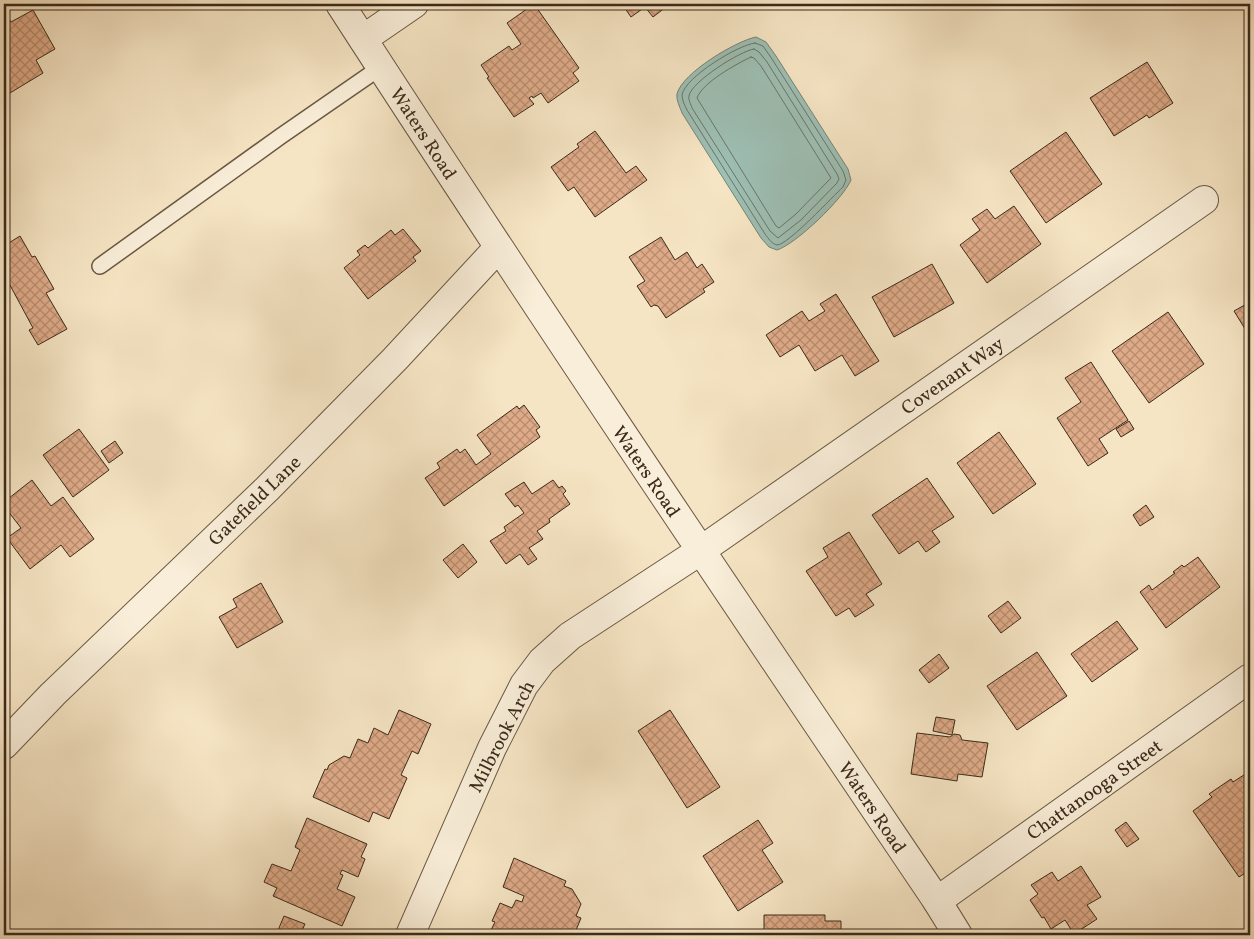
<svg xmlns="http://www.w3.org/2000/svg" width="1254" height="939" viewBox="0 0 1254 939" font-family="Vollkorn,serif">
  <defs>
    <pattern id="building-cross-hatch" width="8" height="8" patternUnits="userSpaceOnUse" patternTransform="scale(1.25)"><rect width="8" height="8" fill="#dfaa88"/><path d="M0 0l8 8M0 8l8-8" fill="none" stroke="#b68b6e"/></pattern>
  </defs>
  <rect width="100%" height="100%" fill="#f6e5c4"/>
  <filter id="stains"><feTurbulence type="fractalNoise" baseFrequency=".004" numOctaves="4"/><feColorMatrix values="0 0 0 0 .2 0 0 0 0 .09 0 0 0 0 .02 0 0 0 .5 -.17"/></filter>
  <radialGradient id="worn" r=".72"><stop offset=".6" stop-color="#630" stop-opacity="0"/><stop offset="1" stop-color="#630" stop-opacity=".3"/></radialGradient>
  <path fill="#9dbfb4" stroke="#768376" d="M 756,37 L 766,42 L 776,56 L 848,169 L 851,180 C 843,199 796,244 777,250 L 769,247 L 761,238 L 682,113 C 680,107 676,100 677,94 C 682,73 736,41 756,37 Z"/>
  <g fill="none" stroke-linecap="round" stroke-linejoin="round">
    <g stroke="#6c7467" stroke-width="1">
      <path d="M 755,43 L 763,46 L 772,59 L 843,171 L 846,180 L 843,187 C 833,196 788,245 777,245 C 772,244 768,238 765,234 L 687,110 C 685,106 682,100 682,95 C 685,77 738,45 755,43 Z"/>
      <path d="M 754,49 L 759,52 L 767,62 L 837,174 L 839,179 L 837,183 L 801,220 L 778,238 L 770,231 L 692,108 C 691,104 688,100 689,96 C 691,82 740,51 754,49 Z"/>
      <path d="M 751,57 L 754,58 L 761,66 L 831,178 L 796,214 L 779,228 L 776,226 L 697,98 C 702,83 736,64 751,57 Z"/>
    </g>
  </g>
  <g fill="url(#building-cross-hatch)" stroke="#3b2a1a">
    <path d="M 534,4 L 579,68 L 573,73 L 579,81 L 548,103 L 541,93 L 533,98 L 532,96 L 529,98 L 534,104 L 514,117 L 487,78 L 489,77 L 481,65 L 509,46 L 512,50 L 521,44 L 507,23 Z"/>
    <path d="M 622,4 L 663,4 L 666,7 L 653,17 L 645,7 L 631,17 Z"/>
    <path d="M 33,10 L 55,49 L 36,60 L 43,73 L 5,96 L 4,20 L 8,17 L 11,22 Z"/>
    <path d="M 1147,62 L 1173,103 L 1149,118 L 1147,115 L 1114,136 L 1090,98 Z"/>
    <path d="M 595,131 L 626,173 L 636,166 L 647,180 L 595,217 L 574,187 L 568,191 L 551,167 L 579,147 L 577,144 Z"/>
    <path d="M 1066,132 L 1102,184 L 1046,223 L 1010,171 Z"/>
    <path d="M 1014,206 L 1041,244 L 987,283 L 960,245 L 980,230 L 972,219 L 987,209 L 995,219 Z"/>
    <path d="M 403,229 L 421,251 L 413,257 L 416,261 L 368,299 L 344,268 L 360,255 L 357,251 L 365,245 L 368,248 L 391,230 L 395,235 Z"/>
    <path d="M 20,236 L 32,257 L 35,256 L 54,289 L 46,293 L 67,329 L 38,345 L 29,330 L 33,328 L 4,274 L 4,246 Z"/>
    <path d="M 661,237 L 675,260 L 687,252 L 697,268 L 702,264 L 714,282 L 703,289 L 705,292 L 666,318 L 658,306 L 654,305 L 651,307 L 637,286 L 645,281 L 629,257 Z"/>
    <path d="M 932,264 L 954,303 L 894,337 L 872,297 Z"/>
    <path d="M 836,294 L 879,361 L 855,376 L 842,355 L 815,371 L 799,345 L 780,357 L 766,335 L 802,311 L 809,321 L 825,311 L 820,304 Z"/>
    <path d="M 1250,302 L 1250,337 L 1234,311 Z"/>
    <path d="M 1168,312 L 1204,364 L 1149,403 L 1112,351 Z"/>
    <path d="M 1091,362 L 1128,420 L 1099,439 L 1108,453 L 1088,466 L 1057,418 L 1081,402 L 1065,378 Z"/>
    <path d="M 524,405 L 540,427 L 536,430 L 540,437 L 444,506 L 425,478 L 440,468 L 437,463 L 457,449 L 460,453 L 465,449 L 476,465 L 491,454 L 477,435 L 517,406 L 519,409 Z"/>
    <path d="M 1129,421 L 1134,429 L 1121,437 L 1116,429 Z"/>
    <path d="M 79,429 L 109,470 L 73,497 L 43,455 Z"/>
    <path d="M 999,432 L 1036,484 L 993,514 L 957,463 Z"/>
    <path d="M 115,441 L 123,453 L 109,463 L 101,451 Z"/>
    <path d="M 927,478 L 954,517 L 932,531 L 940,542 L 926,552 L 918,541 L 899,554 L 872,515 Z"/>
    <path d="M 32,480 L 51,506 L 63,497 L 94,539 L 70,557 L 61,545 L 30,569 L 7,538 L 21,528 L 4,506 L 4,502 Z"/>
    <path d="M 553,480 L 559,488 L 562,486 L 566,491 L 563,494 L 570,504 L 549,519 L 550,522 L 537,531 L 543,539 L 529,548 L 537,559 L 528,565 L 520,554 L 506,564 L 490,541 L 506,531 L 504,527 L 524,513 L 518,505 L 515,507 L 505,494 L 524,482 L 532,494 Z"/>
    <path d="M 1146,505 L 1154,517 L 1140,526 L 1133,515 Z"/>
    <path d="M 849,532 L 882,584 L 866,594 L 874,605 L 855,617 L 849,608 L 836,616 L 806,571 L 828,557 L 823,548 Z"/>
    <path d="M 463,544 L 477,562 L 458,578 L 443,560 Z"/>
    <path d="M 1198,557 L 1220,587 L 1166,628 L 1140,592 L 1149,585 L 1152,590 L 1175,573 L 1173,572 L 1182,565 L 1184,567 Z"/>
    <path d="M 261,583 L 283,622 L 237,648 L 219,617 L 237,607 L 233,599 Z"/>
    <path d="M 1008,601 L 1021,618 L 1001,633 L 988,616 Z"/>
    <path d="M 1117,621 L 1138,649 L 1092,682 L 1071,654 Z"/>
    <path d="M 1037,652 L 1067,696 L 1017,730 L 987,686 Z"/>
    <path d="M 939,654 L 949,668 L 929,683 L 919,670 Z"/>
    <path d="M 399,710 L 431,724 L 418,754 L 412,751 L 401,775 L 407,778 L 389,819 L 373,812 L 369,822 L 313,797 L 325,769 L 327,770 L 329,765 L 344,756 L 350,758 L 358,739 L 368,743 L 374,728 L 388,735 Z"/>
    <path d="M 670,710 L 720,787 L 687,808 L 638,731 Z"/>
    <path d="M 936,717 L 955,720 L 952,735 L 933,731 Z"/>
    <path d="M 917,733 L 950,737 L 954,734 L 960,735 L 962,740 L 988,743 L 982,777 L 958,774 L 957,781 L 911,774 Z"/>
    <path d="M 1250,771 L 1250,870 L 1239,877 L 1193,811 L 1212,797 L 1209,794 L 1231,779 L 1233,782 Z"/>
    <path d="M 307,818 L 367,844 L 361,857 L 365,859 L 358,877 L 342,870 L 340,874 L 343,875 L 337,889 L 355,897 L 342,926 L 273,896 L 277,888 L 264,882 L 272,864 L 291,871 L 300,850 L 295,847 Z"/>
    <path d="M 758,820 L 773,843 L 762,850 L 783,882 L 738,911 L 703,856 Z"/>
    <path d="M 1126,822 L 1139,839 L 1127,847 L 1115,830 Z"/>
    <path d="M 514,858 L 566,881 L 564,886 L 572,889 L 581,904 L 576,916 L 581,918 L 574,935 L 489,934 L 495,922 L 492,921 L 500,903 L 512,908 L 516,900 L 522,902 L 524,896 L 503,887 Z"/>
    <path d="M 1081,866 L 1101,897 L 1087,905 L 1097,919 L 1074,934 L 1065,920 L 1051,929 L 1044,917 L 1042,918 L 1030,900 L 1038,894 L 1031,885 L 1052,872 L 1058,881 Z"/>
    <path d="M 764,915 L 825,915 L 825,921 L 841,921 L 841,935 L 764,935 Z"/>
    <path d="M 284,916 L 305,924 L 300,935 L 272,935 L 273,934 L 276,935 Z"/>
    <path d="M 135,930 L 136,935 L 111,935 Z"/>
  </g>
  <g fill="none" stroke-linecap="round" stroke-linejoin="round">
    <g stroke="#6a5944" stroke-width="18">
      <path id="service" d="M 100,266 L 281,136 L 381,67"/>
    </g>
    <g stroke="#6a5944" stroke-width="30">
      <g id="minor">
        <path d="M 363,39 L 414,4"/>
        <path d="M 4,745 L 53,694 L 267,489 L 395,359 L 498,248"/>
        <path d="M 937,901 L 1250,678"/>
        <path d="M 410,935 L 492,748 L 524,685 L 542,661 L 570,636 L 700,551 L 1204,200"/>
      </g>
    </g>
    <g stroke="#6a5944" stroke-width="30">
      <path id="tertiary" d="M 340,4 C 535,306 736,603 937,901 L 958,935"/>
    </g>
    <use href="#service" stroke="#f9eed9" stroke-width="15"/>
    <use href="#minor" stroke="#f9eed9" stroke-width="28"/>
    <use href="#tertiary" stroke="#f9eed9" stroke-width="28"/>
  </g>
  <g text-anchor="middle" stroke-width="4" stroke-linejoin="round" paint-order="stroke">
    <g font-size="19" fill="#3b2a1a" stroke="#f9eed9">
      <text transform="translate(424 133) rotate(57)" y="7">Waters Road</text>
      <text transform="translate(952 375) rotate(-35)" y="7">Covenant Way</text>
      <text transform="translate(647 471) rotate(56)" y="7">Waters Road</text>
      <text transform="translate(254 500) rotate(-44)" y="7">Gatefield Lane</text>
      <text transform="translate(501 736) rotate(-63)" y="7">Milbrook Arch</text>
      <text transform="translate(1094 789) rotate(-35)" y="7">Chattanooga Street</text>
      <text transform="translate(873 807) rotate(56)" y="7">Waters Road</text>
    </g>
  </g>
  <rect width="1254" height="939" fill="none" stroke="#f6e5c4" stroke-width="20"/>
  <rect x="5" y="5" width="1244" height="929" fill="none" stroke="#3b2a1a" stroke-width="2.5"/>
  <rect x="10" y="10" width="1234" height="919" fill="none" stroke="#3b2a1a"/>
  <rect width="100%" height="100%" filter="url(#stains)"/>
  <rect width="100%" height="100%" fill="url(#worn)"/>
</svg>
